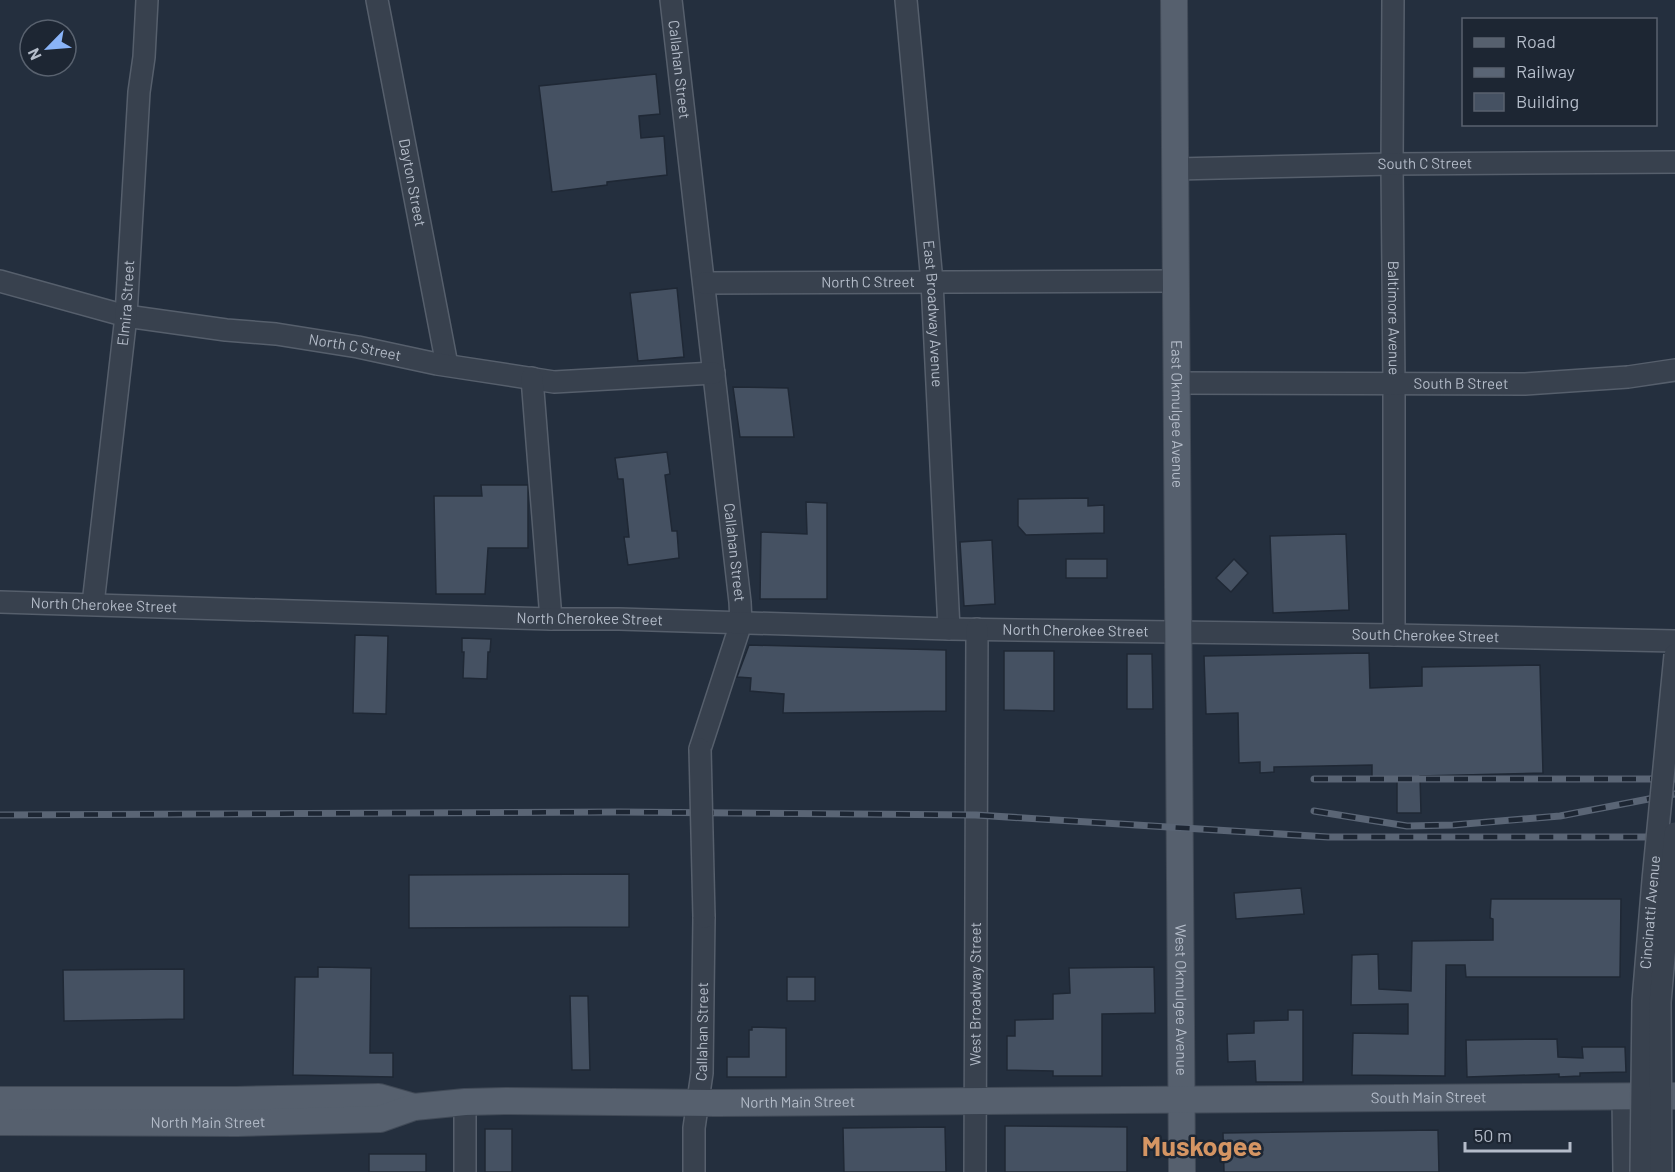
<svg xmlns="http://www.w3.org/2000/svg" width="1675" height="1172" viewBox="0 0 1675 1172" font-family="Barlow,sans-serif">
  <rect width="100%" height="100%" fill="#242f3e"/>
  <g fill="#455162" stroke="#1f2835" stroke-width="1.5">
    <path d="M 656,74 L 660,114 L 639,116 L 641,138 L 664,136 L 667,175 L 607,182 L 607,185 L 552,192 L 539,86 Z"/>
    <path d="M 677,288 L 684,357 L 638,361 L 630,293 Z"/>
    <path d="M 733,387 L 788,388 L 794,437 L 740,437 Z"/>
    <path d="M 667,452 L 670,474 L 665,475 L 672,531 L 677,531 L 679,558 L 628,565 L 624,537 L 629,537 L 623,479 L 618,479 L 615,458 Z"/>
    <path d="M 481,485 L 528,485 L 528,548 L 488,548 L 485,594 L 436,594 L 434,496 L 482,496 Z"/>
    <path d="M 1088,498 L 1088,506 L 1104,505 L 1104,533 L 1026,535 L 1018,526 L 1018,499 Z"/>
    <path d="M 806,502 L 827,503 L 827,599 L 760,599 L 761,532 L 807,534 Z"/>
    <path d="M 1346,534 L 1349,610 L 1273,613 L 1270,536 Z"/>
    <path d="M 992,540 L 995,604 L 964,606 L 960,542 Z"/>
    <rect x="1066" y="559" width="41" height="19"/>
    <path d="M 1234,559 L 1248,573 L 1231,592 L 1216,578 Z"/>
    <path d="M 355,635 L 388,636 L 386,714 L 353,713 Z"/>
    <path d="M 462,638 L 491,639 L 490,652 L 488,652 L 487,679 L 463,678 L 464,652 L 462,652 Z"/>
    <path d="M 749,645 L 946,650 L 946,711 L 783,713 L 784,694 L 750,691 L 751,678 L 737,677 Z"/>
    <path d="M 1004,651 L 1054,651 L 1054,711 L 1004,710 Z"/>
    <path d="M 1369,653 L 1370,688 L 1422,686 L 1422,667 L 1540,665 L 1543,773 L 1420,776 L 1421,813 L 1397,813 L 1397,777 L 1372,777 L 1372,765 L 1274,767 L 1274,772 L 1260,773 L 1260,762 L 1239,763 L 1238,713 L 1206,714 L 1204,656 Z"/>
    <path d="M 1127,654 L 1152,654 L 1153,709 L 1127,709 Z"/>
    <path d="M 629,874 L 629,927 L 409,928 L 409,875 Z"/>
    <path d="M 1301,888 L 1304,914 L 1236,919 L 1234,893 Z"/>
    <path d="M 1491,899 L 1621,899 L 1620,977 L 1466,977 L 1465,965 L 1446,965 L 1445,1076 L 1352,1075 L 1353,1033 L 1408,1034 L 1408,1004 L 1351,1005 L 1352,955 L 1378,954 L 1379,989 L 1411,991 L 1412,941 L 1493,940 L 1493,919 L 1490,918 Z"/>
    <path d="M 318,967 L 371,968 L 370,1053 L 393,1053 L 393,1077 L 293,1075 L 295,977 L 318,977 Z"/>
    <path d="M 1154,967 L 1155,1013 L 1102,1014 L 1102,1076 L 1053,1076 L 1053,1071 L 1007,1070 L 1007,1036 L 1015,1036 L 1015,1020 L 1053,1019 L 1053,994 L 1070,993 L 1069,968 Z"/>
    <path d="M 184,969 L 184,1019 L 64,1021 L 63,970 Z"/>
    <rect x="787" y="977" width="28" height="24"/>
    <path d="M 570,996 L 588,996 L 590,1070 L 572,1070 Z"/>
    <path d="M 1288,1010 L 1303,1010 L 1303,1082 L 1256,1082 L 1255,1061 L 1228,1062 L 1227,1034 L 1254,1033 L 1254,1021 L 1288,1020 Z"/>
    <path d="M 752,1027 L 786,1028 L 786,1077 L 727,1077 L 727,1057 L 749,1057 L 749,1030 L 752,1030 Z"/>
    <path d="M 1557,1039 L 1558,1057 L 1583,1058 L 1582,1047 L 1625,1047 L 1626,1072 L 1580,1073 L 1580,1076 L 1559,1077 L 1559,1074 L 1467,1077 L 1466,1040 Z"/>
    <path d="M 1005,1126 L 1127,1127 L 1127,1172 L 1005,1172 Z"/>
    <path d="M 945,1127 L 946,1172 L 844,1172 L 843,1128 Z"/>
    <rect x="485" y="1129" width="27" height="43"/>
    <path d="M 1438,1130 L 1439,1172 L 1224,1172 L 1223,1133 Z"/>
    <rect x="369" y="1154" width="57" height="18"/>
  </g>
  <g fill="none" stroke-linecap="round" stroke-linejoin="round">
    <g stroke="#565f6c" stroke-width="24">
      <g id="minor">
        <path id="s1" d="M 377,0 L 447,365"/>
        <path id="s2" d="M 671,0 L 740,602 L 741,623 L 700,749"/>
        <path id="s3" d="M 906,0 L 932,282 L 949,629"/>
        <path id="s4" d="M 1393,0 L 1392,164 L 1394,384 L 1394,635"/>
        <path id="s5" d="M 1176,169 L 1392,164 L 1675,162"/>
        <path id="s6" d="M 0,281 L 126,316 L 226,330 L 276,334 L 358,347 L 437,364 L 554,382 L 714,373"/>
        <path id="s7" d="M 704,283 L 1175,281"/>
        <path d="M 532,378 L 551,619"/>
        <path id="s8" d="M 1176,383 L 1525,384 L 1628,377 L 1675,370"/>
        <path id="s9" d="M 0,602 L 551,619 L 619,619 L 949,629 L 1394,635 L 1675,641"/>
        <path id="s10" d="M 93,604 L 126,316 L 139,92 L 144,57 L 147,0"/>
        <path d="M 1623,1097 L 1624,1172"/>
        <path d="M 465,1172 L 465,1102"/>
        <path id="s11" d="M 694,1172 L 694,1128 L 702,1073 L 704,917"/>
        <path id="s12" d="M 975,1172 L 977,629"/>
      </g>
    </g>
    <g stroke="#414a57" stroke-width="28">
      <g id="major">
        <path id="s13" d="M 1174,0 L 1182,1172"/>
        <path d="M 0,1100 L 236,1100 L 379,1097 L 414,1107"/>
        <path id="s14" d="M 0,1122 L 237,1123 L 380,1119 L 414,1107 L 465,1102 L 505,1101 L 716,1103 L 1675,1096"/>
      </g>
    </g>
    <use href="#minor" stroke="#38414e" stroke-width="21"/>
    <use href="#major" stroke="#56606e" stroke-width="26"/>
    <g stroke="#5a6575" stroke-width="7">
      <g id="rail">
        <path d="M 1314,779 L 1675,779"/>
        <path d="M 1314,811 L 1407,826 L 1453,825 L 1560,816 L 1675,794"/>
        <path d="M 0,815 L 620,812 L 976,815 L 1328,837 L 1675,837"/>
      </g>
    </g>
    <use href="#rail" stroke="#1d2633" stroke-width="4.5" stroke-dasharray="14" stroke-linecap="butt"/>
    <g stroke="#565f6c" stroke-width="24" stroke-linecap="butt">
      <g id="minor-bridge">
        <path d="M 700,749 L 704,917"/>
        <path id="s15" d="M 1641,1172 L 1643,1001 L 1653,880 L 1675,655"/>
        <path d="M 1661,1172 L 1660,1002 L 1675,833"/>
      </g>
    </g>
    <use href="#minor-bridge" stroke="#38414e" stroke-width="21"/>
  </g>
  <g text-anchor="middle" stroke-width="5" stroke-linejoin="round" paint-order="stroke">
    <g font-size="15" fill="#b4bcc9" stroke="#1d2633">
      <text dy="5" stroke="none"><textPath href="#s2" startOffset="70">Callahan Street</textPath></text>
      <text dy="5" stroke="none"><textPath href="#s5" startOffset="249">South C Street</textPath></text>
      <text dy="5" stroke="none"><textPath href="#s1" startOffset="186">Dayton Street</textPath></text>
      <text dy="5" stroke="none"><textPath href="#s7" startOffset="164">North C Street</textPath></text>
      <text dy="5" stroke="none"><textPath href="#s10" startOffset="303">Elmira Street</textPath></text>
      <text dy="5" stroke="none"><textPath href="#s3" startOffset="315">East Broadway Avenue</textPath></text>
      <text dy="5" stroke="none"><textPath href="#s4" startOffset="318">Baltimore Avenue</textPath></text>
      <text dy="5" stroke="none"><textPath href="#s6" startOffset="362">North C Street</textPath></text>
      <text dy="5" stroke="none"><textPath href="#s8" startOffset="285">South B Street</textPath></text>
      <text dy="5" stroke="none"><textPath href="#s13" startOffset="414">East Okmulgee Avenue</textPath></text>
      <text dy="5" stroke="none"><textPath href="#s2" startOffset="556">Callahan Street</textPath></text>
      <text dy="5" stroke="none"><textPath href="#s9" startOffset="104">North Cherokee Street</textPath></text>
      <text dy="5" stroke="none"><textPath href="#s9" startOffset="590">North Cherokee Street</textPath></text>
      <text dy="5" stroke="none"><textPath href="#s9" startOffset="1076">North Cherokee Street</textPath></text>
      <text dy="5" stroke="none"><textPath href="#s9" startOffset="1426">South Cherokee Street</textPath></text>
      <text dy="5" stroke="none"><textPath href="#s15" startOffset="260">Cincinatti Avenue</textPath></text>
      <text dy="5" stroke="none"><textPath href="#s12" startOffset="178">West Broadway Street</textPath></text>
      <text dy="5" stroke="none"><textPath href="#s13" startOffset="1000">West Okmulgee Avenue</textPath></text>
      <text dy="5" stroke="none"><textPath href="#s11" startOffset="141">Callahan Street</textPath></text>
      <text dy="5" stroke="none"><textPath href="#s14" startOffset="1431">South Main Street</textPath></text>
      <text dy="5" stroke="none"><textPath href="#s14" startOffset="800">North Main Street</textPath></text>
      <text dy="5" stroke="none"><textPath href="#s14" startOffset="208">North Main Street</textPath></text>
    </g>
    <g font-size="27" font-weight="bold" fill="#d59563" stroke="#1d2633">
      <text x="1202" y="1156">Muskogee</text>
    </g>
  </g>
  <rect x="1462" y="18" width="195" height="108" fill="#1d2633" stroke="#59626f" stroke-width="1.5"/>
  <rect x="1474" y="38" width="30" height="9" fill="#56606e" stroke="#59626f" stroke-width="1.5"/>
  <text x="1516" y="48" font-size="18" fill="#b4bcc9">Road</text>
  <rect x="1474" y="68" width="30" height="9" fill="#5a6575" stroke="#59626f" stroke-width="1.5"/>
  <text x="1516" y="78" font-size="18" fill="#b4bcc9">Railway</text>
  <rect x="1474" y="93" width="30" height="18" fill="#455162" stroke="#59626f" stroke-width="1.5"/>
  <text x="1516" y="108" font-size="18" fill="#b4bcc9">Building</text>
  <g transform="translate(48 48) rotate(245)"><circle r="28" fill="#1d2633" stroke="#59626f" stroke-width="1.5"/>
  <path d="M0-4.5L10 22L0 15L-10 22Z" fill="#8ab4f8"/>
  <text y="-9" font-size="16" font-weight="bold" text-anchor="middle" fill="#b4bcc9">N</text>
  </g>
  <path d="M1465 1142v9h105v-9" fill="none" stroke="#b4bcc9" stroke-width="3"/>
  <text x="1474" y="1142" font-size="18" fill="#b4bcc9" stroke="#1d2633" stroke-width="4.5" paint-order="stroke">50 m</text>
</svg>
